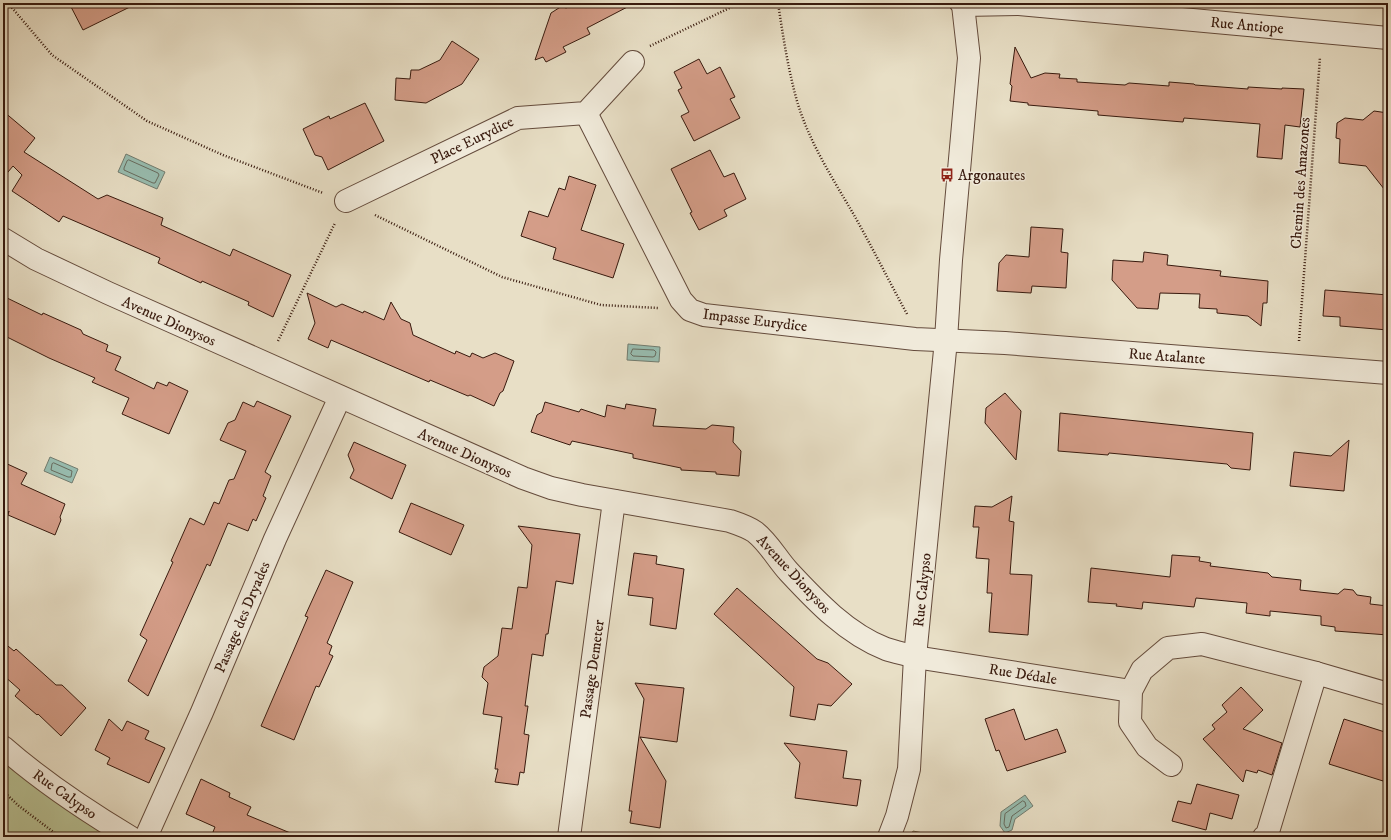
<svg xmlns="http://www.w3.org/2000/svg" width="1391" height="840" viewBox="0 0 1391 840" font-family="'IM FELL DW Pica',serif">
  <rect width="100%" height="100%" fill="#e8dfc6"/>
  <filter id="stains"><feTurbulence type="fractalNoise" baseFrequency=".005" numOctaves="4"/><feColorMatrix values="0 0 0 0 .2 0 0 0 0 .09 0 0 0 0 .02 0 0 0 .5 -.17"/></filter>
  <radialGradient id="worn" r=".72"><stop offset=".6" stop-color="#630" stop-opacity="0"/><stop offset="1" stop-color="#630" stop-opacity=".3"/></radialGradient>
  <g fill="#b8c194" stroke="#786e51">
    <path d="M 3,756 L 112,837 L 3,837 Z"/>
    <path d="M 913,831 L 943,837 L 910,837 Z"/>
  </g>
  <g fill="#98bdb0" stroke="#727c6f">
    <path d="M 126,154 L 165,172 L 157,189 L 118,172 Z"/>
    <path d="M 628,344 L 660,347 L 659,362 L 627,360 Z"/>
    <path d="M 50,457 L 78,469 L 72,483 L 44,471 Z"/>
    <path d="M 1025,795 L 1033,806 L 1015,819 L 1012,830 L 1005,833 L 1000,826 L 1001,812 Z"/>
  </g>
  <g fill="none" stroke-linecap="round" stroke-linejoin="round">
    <g stroke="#686c5f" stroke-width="1">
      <path d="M 129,160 L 158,173 L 159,175 L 155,183 L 153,183 L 124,170 L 124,168 L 127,161 Z"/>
      <path d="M 633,349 L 654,350 L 656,352 L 655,356 L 653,357 L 633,356 L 631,354 Z"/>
      <path d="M 54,463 L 72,471 L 71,477 L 68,477 L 51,470 L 52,464 Z"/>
      <path d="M 1023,801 L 1025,802 L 1026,806 L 1012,816 L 1009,827 L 1006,828 L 1004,824 L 1005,814 Z"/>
    </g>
  </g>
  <g fill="#d49d88" stroke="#381a0e">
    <path d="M 69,3 L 138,3 L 83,30 Z"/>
    <path d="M 577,3 L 635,3 L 587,28 L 590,34 L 563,47 L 566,52 L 546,62 L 543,57 L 535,60 L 551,13 L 562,6 L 566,8 Z"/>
    <path d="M 452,41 L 479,59 L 462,84 L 426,103 L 395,100 L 396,78 L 410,79 L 411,70 L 419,70 L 440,60 Z"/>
    <path d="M 1015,47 L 1031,78 L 1045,73 L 1060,74 L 1059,78 L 1077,79 L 1077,82 L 1125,85 L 1129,83 L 1169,86 L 1169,82 L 1194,84 L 1195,85 L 1248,89 L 1248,87 L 1282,89 L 1282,88 L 1304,89 L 1300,127 L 1285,125 L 1282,159 L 1257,157 L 1260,124 L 1184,118 L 1183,122 L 1098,115 L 1098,111 L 1028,105 L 1028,103 L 1010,101 L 1012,86 L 1010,84 Z"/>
    <path d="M 699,59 L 707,74 L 720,67 L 735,97 L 730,99 L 740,118 L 694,141 L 681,116 L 689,112 L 678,90 L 682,88 L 674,72 Z"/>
    <path d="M 365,103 L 384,141 L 328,170 L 322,157 L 315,155 L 303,129 L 329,116 L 330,119 Z"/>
    <path d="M 3,111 L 35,138 L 24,152 L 98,199 L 107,195 L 163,218 L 161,225 L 230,256 L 233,249 L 291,275 L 273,317 L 248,305 L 249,302 L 202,281 L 201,283 L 158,263 L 160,258 L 63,216 L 59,222 L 12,191 L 22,175 L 13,166 L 3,178 Z"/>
    <path d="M 1374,111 L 1388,113 L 1388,194 L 1366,166 L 1339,163 L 1340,139 L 1336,138 L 1337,123 L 1345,118 L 1363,120 Z"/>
    <path d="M 710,150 L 724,177 L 734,173 L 746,199 L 724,210 L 727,216 L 699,230 L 690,213 L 692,212 L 671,169 Z"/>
    <path d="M 569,176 L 596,185 L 581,230 L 624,244 L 613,278 L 553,259 L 556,248 L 521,236 L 529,211 L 548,217 L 559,188 L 565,190 Z"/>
    <path d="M 1031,227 L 1063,229 L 1061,252 L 1068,253 L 1066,288 L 1032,286 L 1031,293 L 997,291 L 999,263 L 1006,255 L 1029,257 Z"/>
    <path d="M 1144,252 L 1168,255 L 1167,265 L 1221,271 L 1220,276 L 1268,281 L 1267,303 L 1263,303 L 1261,326 L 1248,316 L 1217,313 L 1217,309 L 1199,308 L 1200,294 L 1160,293 L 1158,309 L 1137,308 L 1112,280 L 1113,260 L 1143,262 Z"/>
    <path d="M 1325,290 L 1388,295 L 1388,330 L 1340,326 L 1340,317 L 1323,316 Z"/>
    <path d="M 307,293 L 336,307 L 342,304 L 363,313 L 364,311 L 384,320 L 391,302 L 401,319 L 410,323 L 413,335 L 455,354 L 456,351 L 470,357 L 472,353 L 483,358 L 495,353 L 514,361 L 503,391 L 500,393 L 494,406 L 470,395 L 468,396 L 430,380 L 429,382 L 331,340 L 328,348 L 308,339 L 315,323 Z"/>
    <path d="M 3,296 L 42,315 L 43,313 L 81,330 L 83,334 L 108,345 L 106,351 L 121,357 L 115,370 L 154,389 L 157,382 L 167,386 L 169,382 L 188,391 L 169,434 L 122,414 L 129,398 L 92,382 L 95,378 L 49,358 L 3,335 Z"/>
    <path d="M 1005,393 L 1021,411 L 1016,460 L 985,423 L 986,408 Z"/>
    <path d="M 257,401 L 291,416 L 265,472 L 271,476 L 263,496 L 266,498 L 256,521 L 253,519 L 248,531 L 228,523 L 210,566 L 207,564 L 148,696 L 128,681 L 147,640 L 140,635 L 173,562 L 171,561 L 190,518 L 204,525 L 214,502 L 219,504 L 229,480 L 234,479 L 246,451 L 220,440 L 228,423 L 235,420 L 243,402 L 254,407 Z"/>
    <path d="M 545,402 L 579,412 L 581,409 L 605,417 L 607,405 L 625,409 L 626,404 L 656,409 L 653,426 L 706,429 L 712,425 L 734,427 L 733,442 L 741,451 L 739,476 L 716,474 L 716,472 L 681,470 L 681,468 L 633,458 L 633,454 L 572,441 L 570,445 L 531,432 L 537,415 L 542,412 Z"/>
    <path d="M 1060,413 L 1253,433 L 1250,470 L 1231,468 L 1227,464 L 1109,453 L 1108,455 L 1058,451 Z"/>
    <path d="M 1349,440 L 1344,491 L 1290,486 L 1294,452 L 1331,456 Z"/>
    <path d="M 354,442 L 406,465 L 392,499 L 350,478 L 354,470 L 348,455 Z"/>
    <path d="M 3,462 L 27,473 L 21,484 L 65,504 L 60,517 L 61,520 L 55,535 L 8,515 L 9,511 L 3,523 Z"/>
    <path d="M 1012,496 L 1009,521 L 1014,522 L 1010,574 L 1032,575 L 1028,635 L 989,632 L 992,593 L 987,593 L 989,559 L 976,558 L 979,527 L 973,527 L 975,506 L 992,507 Z"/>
    <path d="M 411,503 L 464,525 L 451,555 L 399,532 Z"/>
    <path d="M 518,526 L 580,534 L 573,584 L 556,581 L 548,634 L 546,634 L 543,656 L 532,654 L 525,706 L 528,706 L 524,734 L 529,735 L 524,773 L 520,772 L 518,785 L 495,782 L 498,769 L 495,769 L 502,717 L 483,714 L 488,683 L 482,677 L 484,667 L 498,656 L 502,628 L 512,629 L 518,587 L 527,588 L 532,545 Z"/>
    <path d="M 634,553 L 657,556 L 656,564 L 684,569 L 676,629 L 650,625 L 653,598 L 628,595 Z"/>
    <path d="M 1172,555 L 1200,557 L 1199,561 L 1211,563 L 1210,566 L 1268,573 L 1272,577 L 1301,580 L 1300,590 L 1338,594 L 1344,589 L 1353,590 L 1357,595 L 1371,597 L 1370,604 L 1388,606 L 1388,635 L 1335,631 L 1335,627 L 1321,625 L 1321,616 L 1270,611 L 1270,616 L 1246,613 L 1247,603 L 1196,598 L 1194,607 L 1143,602 L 1142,609 L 1116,606 L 1117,604 L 1088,602 L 1091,568 L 1170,577 Z"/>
    <path d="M 326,570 L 353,582 L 327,643 L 332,646 L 329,654 L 333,656 L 319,687 L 316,686 L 294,740 L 261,726 L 308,617 L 305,616 Z"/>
    <path d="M 737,588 L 817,659 L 828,663 L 852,684 L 831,706 L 818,704 L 815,720 L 790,716 L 794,687 L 714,614 Z"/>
    <path d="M 3,642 L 14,651 L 16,649 L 56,685 L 62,685 L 86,708 L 61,736 L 38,714 L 37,715 L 15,696 L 20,690 L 3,675 Z"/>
    <path d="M 635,683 L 684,688 L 677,742 L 640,737 L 666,781 L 660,828 L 630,823 L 632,811 L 629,811 L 644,699 Z"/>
    <path d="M 1241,687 L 1263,710 L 1243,729 L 1282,743 L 1272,775 L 1258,770 L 1257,773 L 1246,770 L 1243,782 L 1203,739 L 1215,729 L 1212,725 L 1227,712 L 1222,705 Z"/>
    <path d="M 1014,709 L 1025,740 L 1057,729 L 1066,752 L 1007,771 L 999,750 L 996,751 L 985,719 Z"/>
    <path d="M 109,719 L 122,731 L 127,721 L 149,731 L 145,739 L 165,748 L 149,783 L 107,764 L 110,758 L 95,750 Z"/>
    <path d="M 1344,719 L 1388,733 L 1388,765 L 1383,781 L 1329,764 Z"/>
    <path d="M 784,743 L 847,751 L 843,778 L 861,780 L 857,806 L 795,798 L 800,763 Z"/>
    <path d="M 201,779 L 230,793 L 229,797 L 251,807 L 247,815 L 300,837 L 211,837 L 215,827 L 186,814 Z"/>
    <path d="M 1197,784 L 1239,795 L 1232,819 L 1210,813 L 1206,830 L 1172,821 L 1178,801 L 1191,804 Z"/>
  </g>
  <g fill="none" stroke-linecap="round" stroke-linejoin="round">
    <g stroke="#644b3c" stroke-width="24">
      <g id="minor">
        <path d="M 963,5 L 1019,4 L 1388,38"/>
        <path d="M 586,113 L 681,300 L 690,310 L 704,315 L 915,339 L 1005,343 L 1388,373"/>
        <path d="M 346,201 L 518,118 L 586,113 L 633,62"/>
        <path d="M 3,239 L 36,259 L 108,293 L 523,478 L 551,488 L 582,495 L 730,521 C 739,524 748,527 755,532 C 769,543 777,559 789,572 C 816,601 847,634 886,649 C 895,652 905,654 915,657 L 1131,691"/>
        <path d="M 3,747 C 43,782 85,810 130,837"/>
        <path d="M 1171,765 L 1147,747 L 1130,722 L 1131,691 L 1142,670 L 1168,648 L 1202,644 L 1316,673 L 1388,694"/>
        <path d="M 146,837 L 202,712 L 275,539 L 340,397"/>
        <path d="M 569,837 L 614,501"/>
        <path d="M 889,837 L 897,816 L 909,769 L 915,657 L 946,340 L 951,260 L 969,58 L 963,5 L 961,3"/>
        <path d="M 1264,837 L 1267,835 L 1316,673"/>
      </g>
    </g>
    <g stroke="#381a0e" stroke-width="2.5" stroke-dasharray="1 2" stroke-linecap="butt">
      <path d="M 8,3 L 52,55 L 147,121 L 223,155 L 323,193"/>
      <path d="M 778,3 C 783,36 788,69 797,101 C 809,142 833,179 854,215 C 872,247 889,281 907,314"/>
      <path d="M 650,46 L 740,3"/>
      <path d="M 375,215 L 502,277 L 601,305 L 658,308"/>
      <path d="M 278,341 L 335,223"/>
      <path d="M 1299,341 L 1320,57"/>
      <path d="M 3,791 L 19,806 L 60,837"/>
    </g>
    <use href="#minor" stroke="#f0eada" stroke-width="22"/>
  </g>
  <defs>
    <g id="bus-bare" transform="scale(1.08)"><path d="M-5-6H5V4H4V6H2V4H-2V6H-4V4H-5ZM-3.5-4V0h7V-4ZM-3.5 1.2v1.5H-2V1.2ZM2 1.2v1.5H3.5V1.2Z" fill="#8f2418" stroke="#f0eada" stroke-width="2.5" paint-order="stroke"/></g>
  </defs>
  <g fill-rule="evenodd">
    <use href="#bus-bare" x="947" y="175"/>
  </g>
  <g text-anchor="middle" stroke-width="3" stroke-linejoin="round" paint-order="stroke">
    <g font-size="15" fill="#381a0e" stroke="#f0eada">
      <text transform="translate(1247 25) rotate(5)" y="5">Rue Antiope</text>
      <text transform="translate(472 140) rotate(-26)" y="5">Place Eurydice</text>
      <text transform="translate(1300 183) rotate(-86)" y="5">Chemin des Amazones</text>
      <text transform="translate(755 320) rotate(7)" y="5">Impasse Eurydice</text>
      <text transform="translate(169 321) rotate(24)" y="5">Avenue Dionysos</text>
      <text transform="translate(1167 356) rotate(4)" y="5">Rue Atalante</text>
      <text transform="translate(465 453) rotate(24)" y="5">Avenue Dionysos</text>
      <text transform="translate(794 574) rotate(47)" y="5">Avenue Dionysos</text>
      <text transform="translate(922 590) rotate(-84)" y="5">Rue Calypso</text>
      <text transform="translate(242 617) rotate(-67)" y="5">Passage des Dryades</text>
      <text transform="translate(592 669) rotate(-82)" y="5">Passage Demeter</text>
      <text transform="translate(1023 674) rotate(9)" y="5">Rue Dédale</text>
      <text transform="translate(65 794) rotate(35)" y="5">Rue Calypso</text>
    </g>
    <g font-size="15" fill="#381a0e" stroke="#f0eada" text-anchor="start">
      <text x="958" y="180">Argonautes</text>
    </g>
  </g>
  <rect width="1391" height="840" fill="none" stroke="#e8dfc6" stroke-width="16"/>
  <rect x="4" y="4" width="1383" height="832" fill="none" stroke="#381a0e" stroke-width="2"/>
  <rect x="8" y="8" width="1375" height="824" fill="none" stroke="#381a0e"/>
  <rect width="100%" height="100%" filter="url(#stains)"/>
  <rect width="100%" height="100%" fill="url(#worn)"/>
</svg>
